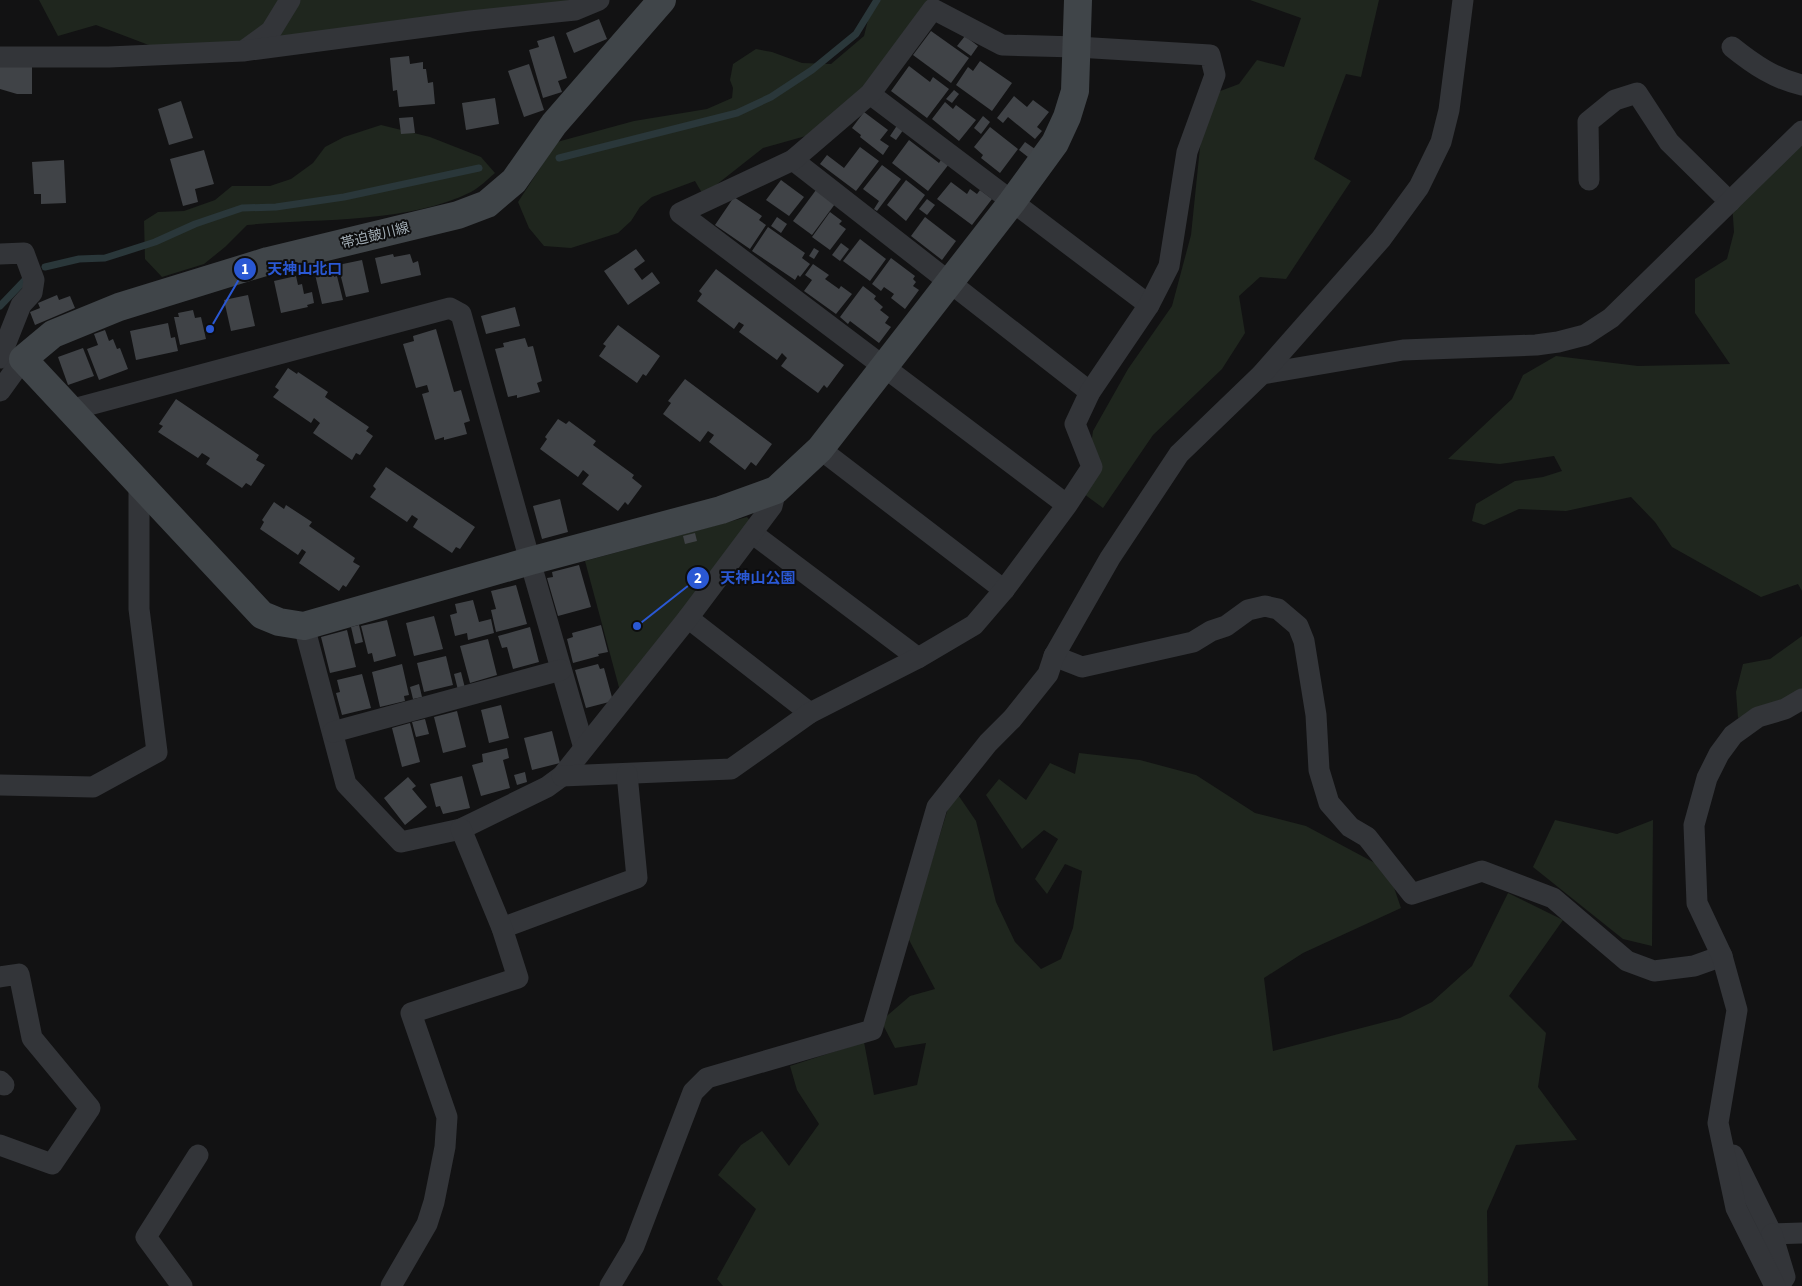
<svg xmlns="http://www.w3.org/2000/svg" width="1802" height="1286" viewBox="0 0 1802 1286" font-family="'Source Sans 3','Noto Sans JP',sans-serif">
  <rect width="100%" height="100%" fill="#121213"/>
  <g fill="#1f261e">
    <path d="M 39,0 L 576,0 L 242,42 L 154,47 L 96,25 L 58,36 Z"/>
    <path d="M 873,0 L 930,0 L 867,90 L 813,134 L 763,148 L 716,185 L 702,193 L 695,181 L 652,197 L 640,207 L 631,221 L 618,233 L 571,248 L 544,246 L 529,228 L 518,202 L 557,142 L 634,121 L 707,109 L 732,98 L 733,88 L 730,80 L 733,64 L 756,49 L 772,52 L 802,63 L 831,64 L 864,36 Z"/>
    <path d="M 1250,0 L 1379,0 L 1361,77 L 1346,74 L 1314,159 L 1351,181 L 1286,279 L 1260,277 L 1239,296 L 1245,333 L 1222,369 L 1153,435 L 1103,508 L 1080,491 L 1088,466 L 1093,431 L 1128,369 L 1172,306 L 1191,235 L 1202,128 L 1215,93 L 1239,84 L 1257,60 L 1284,67 L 1301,18 Z"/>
    <path d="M 381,125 L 430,137 L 481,157 L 495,173 C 488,179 480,187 471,192 C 406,224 319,218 247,225 L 225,247 L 204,264 L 162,277 L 145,259 L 144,221 L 158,212 L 184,211 L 215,200 L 232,186 L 270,186 L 291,179 L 313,163 L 325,147 L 344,137 Z"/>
    <path d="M 1802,129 L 1802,591 L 1798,584 L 1761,597 L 1672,547 L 1655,522 L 1631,497 L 1566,511 L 1519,509 L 1484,525 L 1472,521 L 1476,504 L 1515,481 L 1543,477 L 1562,471 L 1554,456 L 1500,464 L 1448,459 L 1512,399 L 1523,375 L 1556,356 L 1638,366 L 1730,364 L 1695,313 L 1695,279 L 1727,259 L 1734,232 L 1731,187 Z"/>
    <path d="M 747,517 L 752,523 L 620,691 L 585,561 Z"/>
    <path d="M 1802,636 L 1802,693 L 1738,718 L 1736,692 L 1743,664 L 1770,659 Z"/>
    <path d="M 1079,753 L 1140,760 L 1196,775 L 1255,813 L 1306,826 L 1388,870 L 1401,908 L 1303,953 L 1264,978 L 1273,1051 L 1400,1018 L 1432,1002 L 1472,966 L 1508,893 L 1563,920 L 1509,996 L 1546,1033 L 1538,1087 L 1577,1140 L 1516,1145 L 1487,1211 L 1488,1286 L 723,1286 L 717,1279 L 756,1209 L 718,1175 L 741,1145 L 762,1131 L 789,1166 L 819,1124 L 797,1090 L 790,1066 L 864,1042 L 874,1095 L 917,1085 L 926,1043 L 895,1048 L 881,1021 L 910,996 L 935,989 L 908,938 L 954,789 L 976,821 L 996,902 L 1015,942 L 1041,969 L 1061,959 L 1073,928 L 1082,871 L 1065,864 L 1047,894 L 1035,879 L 1058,839 L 1044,830 L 1022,849 L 986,795 L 999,779 L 1026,800 L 1050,763 L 1075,774 Z"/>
    <path d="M 1555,820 L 1617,834 L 1653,820 L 1652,946 L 1623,939 L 1533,867 Z"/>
  </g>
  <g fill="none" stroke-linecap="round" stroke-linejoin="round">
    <g stroke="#2a373a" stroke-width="7">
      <path d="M 559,158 L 737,113 L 771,97 L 812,70 L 856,34 L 877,0"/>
      <path d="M 45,267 L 79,259 L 105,258 L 155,242 L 195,224 L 242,208 L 276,207 L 344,197 L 479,168"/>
      <path d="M 0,306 L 25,280"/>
    </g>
  </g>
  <g fill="#404347">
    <path d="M 599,19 L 607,39 L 574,53 L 566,33 Z"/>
    <path d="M 931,31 L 969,58 L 951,83 L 913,55 Z"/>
    <path d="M 554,36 L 567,78 L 558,81 L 562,92 L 543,98 L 529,50 L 539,47 L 537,41 Z"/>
    <path d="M 965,36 L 978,46 L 971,56 L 957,46 Z"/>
    <path d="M 409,56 L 410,64 L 423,62 L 423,69 L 426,69 L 428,83 L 433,82 L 435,104 L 399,107 L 397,90 L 393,91 L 390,58 Z"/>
    <path d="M 980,61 L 1012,83 L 992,111 L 956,85 L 968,67 L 973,71 Z"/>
    <path d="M 529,64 L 544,110 L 524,117 L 508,71 Z"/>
    <path d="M 0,65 L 32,65 L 32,94 L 17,94 L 0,89 Z"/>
    <path d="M 909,66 L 930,82 L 933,77 L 949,89 L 927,118 L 891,91 Z"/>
    <path d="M 954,90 L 959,94 L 952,103 L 946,99 Z"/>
    <path d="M 1014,96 L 1027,107 L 1033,100 L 1049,112 L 1037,127 L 1042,131 L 1035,139 L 1008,117 L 1003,123 L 997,118 Z"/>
    <path d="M 495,98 L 499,124 L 466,130 L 462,103 Z"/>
    <path d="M 181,101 L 193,138 L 169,145 L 158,109 Z"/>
    <path d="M 945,102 L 953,109 L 956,105 L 976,120 L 959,141 L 932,119 Z"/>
    <path d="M 864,112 L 888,130 L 880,140 L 889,146 L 883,155 L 860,137 L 861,135 L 852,128 Z"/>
    <path d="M 983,116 L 990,122 L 981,134 L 974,128 Z"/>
    <path d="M 413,117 L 415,133 L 401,134 L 399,118 Z"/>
    <path d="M 898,124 L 904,129 L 896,140 L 890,136 Z"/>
    <path d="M 990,127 L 1018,149 L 1000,173 L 981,158 L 983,155 L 974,147 Z"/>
    <path d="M 909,140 L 939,163 L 942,158 L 949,164 L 928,191 L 892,163 Z"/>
    <path d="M 1025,142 L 1035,149 L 1028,157 L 1019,150 Z"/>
    <path d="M 860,147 L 879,161 L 856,191 L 820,164 L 827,155 L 844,168 Z"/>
    <path d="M 204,150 L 214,184 L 195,189 L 198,202 L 183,206 L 170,159 Z"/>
    <path d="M 64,160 L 66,203 L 41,204 L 41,194 L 34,194 L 32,162 Z"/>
    <path d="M 882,165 L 901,179 L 877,211 L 874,209 L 879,201 L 863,189 Z"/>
    <path d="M 781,180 L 804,197 L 789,216 L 766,200 Z"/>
    <path d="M 906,180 L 925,195 L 906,221 L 887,205 Z"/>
    <path d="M 951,182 L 967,194 L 970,189 L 977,194 L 980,190 L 992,199 L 972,225 L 937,199 Z"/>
    <path d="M 816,190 L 835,204 L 812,235 L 793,221 Z"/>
    <path d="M 734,197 L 762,216 L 759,220 L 766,225 L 750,249 L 715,225 Z"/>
    <path d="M 927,199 L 935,205 L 927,215 L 919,209 Z"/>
    <path d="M 830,212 L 842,221 L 839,224 L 846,229 L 830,250 L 812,237 Z"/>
    <path d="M 777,217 L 787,224 L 781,233 L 771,226 Z"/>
    <path d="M 925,217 L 956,241 L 942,260 L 911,236 Z"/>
    <path d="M 768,227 L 805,253 L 802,258 L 810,264 L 800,277 L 798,275 L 795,280 L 752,251 Z"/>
    <path d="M 860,239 L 886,259 L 870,281 L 843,261 Z"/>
    <path d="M 841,243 L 849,249 L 840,261 L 832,255 Z"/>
    <path d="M 814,248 L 819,251 L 814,259 L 809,256 Z"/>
    <path d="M 636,249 L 645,261 L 634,269 L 642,280 L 652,272 L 660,283 L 628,305 L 604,271 Z"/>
    <path d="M 393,254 L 394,257 L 410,254 L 413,263 L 418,261 L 421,275 L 381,284 L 375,258 Z"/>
    <path d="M 891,258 L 915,276 L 913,279 L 916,282 L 913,286 L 919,290 L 905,309 L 891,298 L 894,294 L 884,287 L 881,291 L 872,284 Z"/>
    <path d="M 362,260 L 369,292 L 346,297 L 338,265 Z"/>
    <path d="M 813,264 L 829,275 L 825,279 L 839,289 L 841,286 L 852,294 L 836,314 L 804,291 L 812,280 L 805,275 Z"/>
    <path d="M 331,266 L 334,277 L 337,276 L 343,300 L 322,304 L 314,270 Z"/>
    <path d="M 716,269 L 844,365 L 827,388 L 824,385 L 818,393 L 781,366 L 787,358 L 782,353 L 777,360 L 739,332 L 744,325 L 739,322 L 734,329 L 697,301 L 702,294 L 699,291 Z"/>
    <path d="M 296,276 L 298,285 L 302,284 L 304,294 L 312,292 L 314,303 L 307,305 L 308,307 L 281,313 L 274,281 Z"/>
    <path d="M 863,286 L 876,296 L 874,299 L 883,307 L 880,310 L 889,317 L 885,323 L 891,327 L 879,343 L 850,321 L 848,324 L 840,317 Z"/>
    <path d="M 57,295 L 59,300 L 70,296 L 75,308 L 35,325 L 30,312 L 40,308 L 38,303 Z"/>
    <path d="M 248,295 L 255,326 L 231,331 L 224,300 Z"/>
    <path d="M 515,307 L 520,326 L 486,334 L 481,316 Z"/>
    <path d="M 193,310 L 195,318 L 201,317 L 206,339 L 180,345 L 174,317 L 179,317 L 178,313 Z"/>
    <path d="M 168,323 L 171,338 L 175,337 L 178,351 L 136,360 L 130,331 Z"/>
    <path d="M 618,325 L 660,356 L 646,376 L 643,374 L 637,383 L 599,356 L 606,346 L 603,344 Z"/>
    <path d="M 436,329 L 454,392 L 461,390 L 470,421 L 464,423 L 467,434 L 444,440 L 444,437 L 435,440 L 422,394 L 429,392 L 427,385 L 416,388 L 403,344 L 414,341 L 413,336 Z"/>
    <path d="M 105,330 L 109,341 L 113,339 L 117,349 L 120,348 L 128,369 L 99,380 L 87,349 L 98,345 L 94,334 Z"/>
    <path d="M 525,338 L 528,347 L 533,346 L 542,381 L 537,383 L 540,392 L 517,398 L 517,395 L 508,397 L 495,349 L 504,347 L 503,343 Z"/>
    <path d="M 83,348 L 94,376 L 68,385 L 58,357 Z"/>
    <path d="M 288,368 L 297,374 L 298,372 L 328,392 L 325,397 L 369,427 L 366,431 L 373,436 L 360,455 L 356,453 L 352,460 L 313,433 L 320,423 L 314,418 L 311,423 L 273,397 L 279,390 L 275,387 Z"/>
    <path d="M 685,379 L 772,444 L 756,466 L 751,462 L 745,470 L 709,442 L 714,435 L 708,431 L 700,442 L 663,414 L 671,403 L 668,401 Z"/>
    <path d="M 176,399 L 259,455 L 256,460 L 265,465 L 251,486 L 246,483 L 242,488 L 206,464 L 210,458 L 202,453 L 198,458 L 158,432 L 163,426 L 159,424 Z"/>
    <path d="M 558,419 L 566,424 L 569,421 L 596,441 L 593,445 L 634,475 L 632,478 L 642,486 L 628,505 L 625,502 L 618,511 L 582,484 L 589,475 L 583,470 L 578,477 L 540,449 L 547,439 L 545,437 Z"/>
    <path d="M 386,467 L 475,527 L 460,549 L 456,547 L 452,553 L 413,527 L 418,519 L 412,515 L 407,522 L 370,497 L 376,489 L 373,486 Z"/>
    <path d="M 560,499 L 568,532 L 542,539 L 533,506 Z"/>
    <path d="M 274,502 L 284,509 L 286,505 L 312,522 L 309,526 L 355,558 L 353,562 L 360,566 L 346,587 L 343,585 L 339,591 L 299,563 L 306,552 L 302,549 L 298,555 L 260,529 L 264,522 L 262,520 Z"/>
    <path d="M 695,533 L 697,541 L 685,544 L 683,536 Z"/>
    <path d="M 579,565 L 591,607 L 558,616 L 547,578 L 553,577 L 552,572 Z"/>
    <path d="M 516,585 L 527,624 L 496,632 L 491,610 L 496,609 L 491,591 Z"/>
    <path d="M 473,600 L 479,622 L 491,619 L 494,633 L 468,640 L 467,633 L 455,636 L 450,615 L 457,613 L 455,604 Z"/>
    <path d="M 434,616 L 443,649 L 414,656 L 406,623 Z"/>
    <path d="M 387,620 L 396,656 L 374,662 L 372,653 L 368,654 L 361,626 Z"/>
    <path d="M 359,625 L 363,642 L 355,644 L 351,627 Z"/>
    <path d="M 601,625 L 608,652 L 598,654 L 599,656 L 573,663 L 567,639 L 573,637 L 572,633 Z"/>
    <path d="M 530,627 L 539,662 L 513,669 L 507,647 L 502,648 L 498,636 Z"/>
    <path d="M 347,630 L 356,667 L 330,673 L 321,637 Z"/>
    <path d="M 488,639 L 497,675 L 470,683 L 460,646 Z"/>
    <path d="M 446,656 L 453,685 L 424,692 L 417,663 Z"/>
    <path d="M 402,664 L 409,695 L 404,696 L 405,701 L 380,707 L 372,672 Z"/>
    <path d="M 598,664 L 600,669 L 604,668 L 613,701 L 586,708 L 575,670 Z"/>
    <path d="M 461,672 L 465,688 L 458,690 L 454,674 Z"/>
    <path d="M 362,674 L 371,708 L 342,715 L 336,693 L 340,692 L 337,680 Z"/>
    <path d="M 419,684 L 422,697 L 413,699 L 410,687 Z"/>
    <path d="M 501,705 L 509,738 L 489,743 L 481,710 Z"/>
    <path d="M 457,711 L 466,747 L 443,753 L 434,717 Z"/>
    <path d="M 425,719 L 429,734 L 416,737 L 412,722 Z"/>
    <path d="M 410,723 L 420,762 L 402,767 L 392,728 Z"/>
    <path d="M 552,731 L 560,763 L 532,770 L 524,738 Z"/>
    <path d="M 507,748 L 509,758 L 503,760 L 510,788 L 481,796 L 472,765 L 483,762 L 482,754 Z"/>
    <path d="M 525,772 L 527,782 L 517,785 L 514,775 Z"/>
    <path d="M 462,776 L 470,808 L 443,814 L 440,806 L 436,807 L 430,784 Z"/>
    <path d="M 408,777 L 416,786 L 412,789 L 427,807 L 405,825 L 384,798 Z"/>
  </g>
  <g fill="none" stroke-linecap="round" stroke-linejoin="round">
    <g stroke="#333539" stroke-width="21">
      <path d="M 1732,47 C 1753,64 1775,79 1802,85"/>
      <path d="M 245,50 L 271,31 L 290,0"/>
      <path d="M 0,57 L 109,57 L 243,51 L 470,21 L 575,10 L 599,0"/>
      <path d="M 870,94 L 1149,305"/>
      <path d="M 793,160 L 1090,392"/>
      <path d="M 1589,180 L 1588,122 L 1615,100 L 1637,93 L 1669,142 L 1730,202"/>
      <path d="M 0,254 L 24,253 L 34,280 L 32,293 L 21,305 L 0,358"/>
      <path d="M 1262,374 L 1403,350 L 1536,345 L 1558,342 L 1585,335 L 1611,318 L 1802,131"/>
      <path d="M 0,391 L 23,359"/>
      <path d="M 70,410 L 450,308 L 461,314 L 530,561 L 584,748"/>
      <path d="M 820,449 L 1004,590"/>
      <path d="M 752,533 L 918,658"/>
      <path d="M 688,618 L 810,713"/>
      <path d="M 304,626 L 346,784 L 401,842 L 461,829 L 547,787 L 562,776 L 688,618 L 772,506 L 776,490"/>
      <path d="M 1054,656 L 1082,667 L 1193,642 L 1211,631 L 1226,626 L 1248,610 L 1265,606 L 1278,609 L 1298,626 L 1304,641 L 1316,715 L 1319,770 L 1329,803 L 1350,827 L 1367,837 L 1412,894 L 1482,871 L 1553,898 L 1627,961 L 1654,971 L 1694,966 L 1722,956"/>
      <path d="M 333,732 L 561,670"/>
      <path d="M 562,776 L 731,769 L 810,713 L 918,658 L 974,625 L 1004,590 L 1067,505 L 1092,467 L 1075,424 L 1090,392 L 1149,305 L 1169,266 L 1187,152 L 1215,75 L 1210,55 L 1077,47 L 1002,45 L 933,9 L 870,94 L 793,160 L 680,213 L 1067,505"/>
      <path d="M 0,785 L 93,787 L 157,752 L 139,609 L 139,483"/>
      <path d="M 502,928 L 637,878 L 627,774"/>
      <path d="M 0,977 L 19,974 L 32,1038 L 90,1108 L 52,1164 L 0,1145"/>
      <path d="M 0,1081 L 4,1085"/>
      <path d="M 1733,1155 L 1772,1234 L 1802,1233"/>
      <path d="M 1772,1234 L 1785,1277 L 1779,1286"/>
      <path d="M 182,1286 L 146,1237 L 198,1155"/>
      <path d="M 391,1286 L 427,1224 L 434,1202 L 445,1147 L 447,1117 L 411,1013 L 518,978 L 502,928 L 461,829"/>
      <path d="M 610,1286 L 634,1246 L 693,1092 L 707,1078 L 872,1030 L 937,807 L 988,743 L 1012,719 L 1048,674 L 1054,656 L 1110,558 L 1179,454 L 1262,374 L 1381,239 L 1419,187 L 1441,142 L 1449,110 L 1463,0"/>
      <path d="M 1775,1286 L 1736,1208 L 1718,1123 L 1737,1010 L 1722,956 L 1697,903 L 1694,825 L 1707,778 L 1719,754 L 1733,735 L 1758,717 L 1785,709 L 1802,699"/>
    </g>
    <path stroke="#404549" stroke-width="28" d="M 662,0 L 554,124 L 514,181 L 487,204 L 458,215 L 268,261 L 119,307 L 53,334 L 23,359 L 262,615 L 279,622 L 304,626 L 530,561 L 721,510 L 776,490 L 820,449 L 1012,202 L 1055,143 L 1067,117 L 1075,91 L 1078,0"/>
  </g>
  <g text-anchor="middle" stroke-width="4" stroke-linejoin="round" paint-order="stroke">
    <g font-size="14" fill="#a2adb5" stroke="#0d0d0e">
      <text transform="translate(375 235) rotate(-14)" y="5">帯迫皷川線</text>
    </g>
  </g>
  <path fill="none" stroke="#2a58d4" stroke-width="2" d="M210 329L245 269M637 626L698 578"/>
  <g fill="#2a58d4" stroke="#0d0d0e" stroke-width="2">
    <circle cx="210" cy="329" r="5"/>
    <circle cx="637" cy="626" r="5"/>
    <circle cx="245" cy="269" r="12"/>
    <circle cx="698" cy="578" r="12"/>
  </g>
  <g font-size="15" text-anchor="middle" font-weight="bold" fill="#fff">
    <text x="245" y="274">1</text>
    <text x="698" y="583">2</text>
  </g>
  <g font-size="15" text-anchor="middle" font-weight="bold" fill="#2a58d4" stroke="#0d0d0e" stroke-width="4" stroke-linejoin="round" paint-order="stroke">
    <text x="305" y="274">天神山北口</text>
    <text x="758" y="583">天神山公園</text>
  </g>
</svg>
